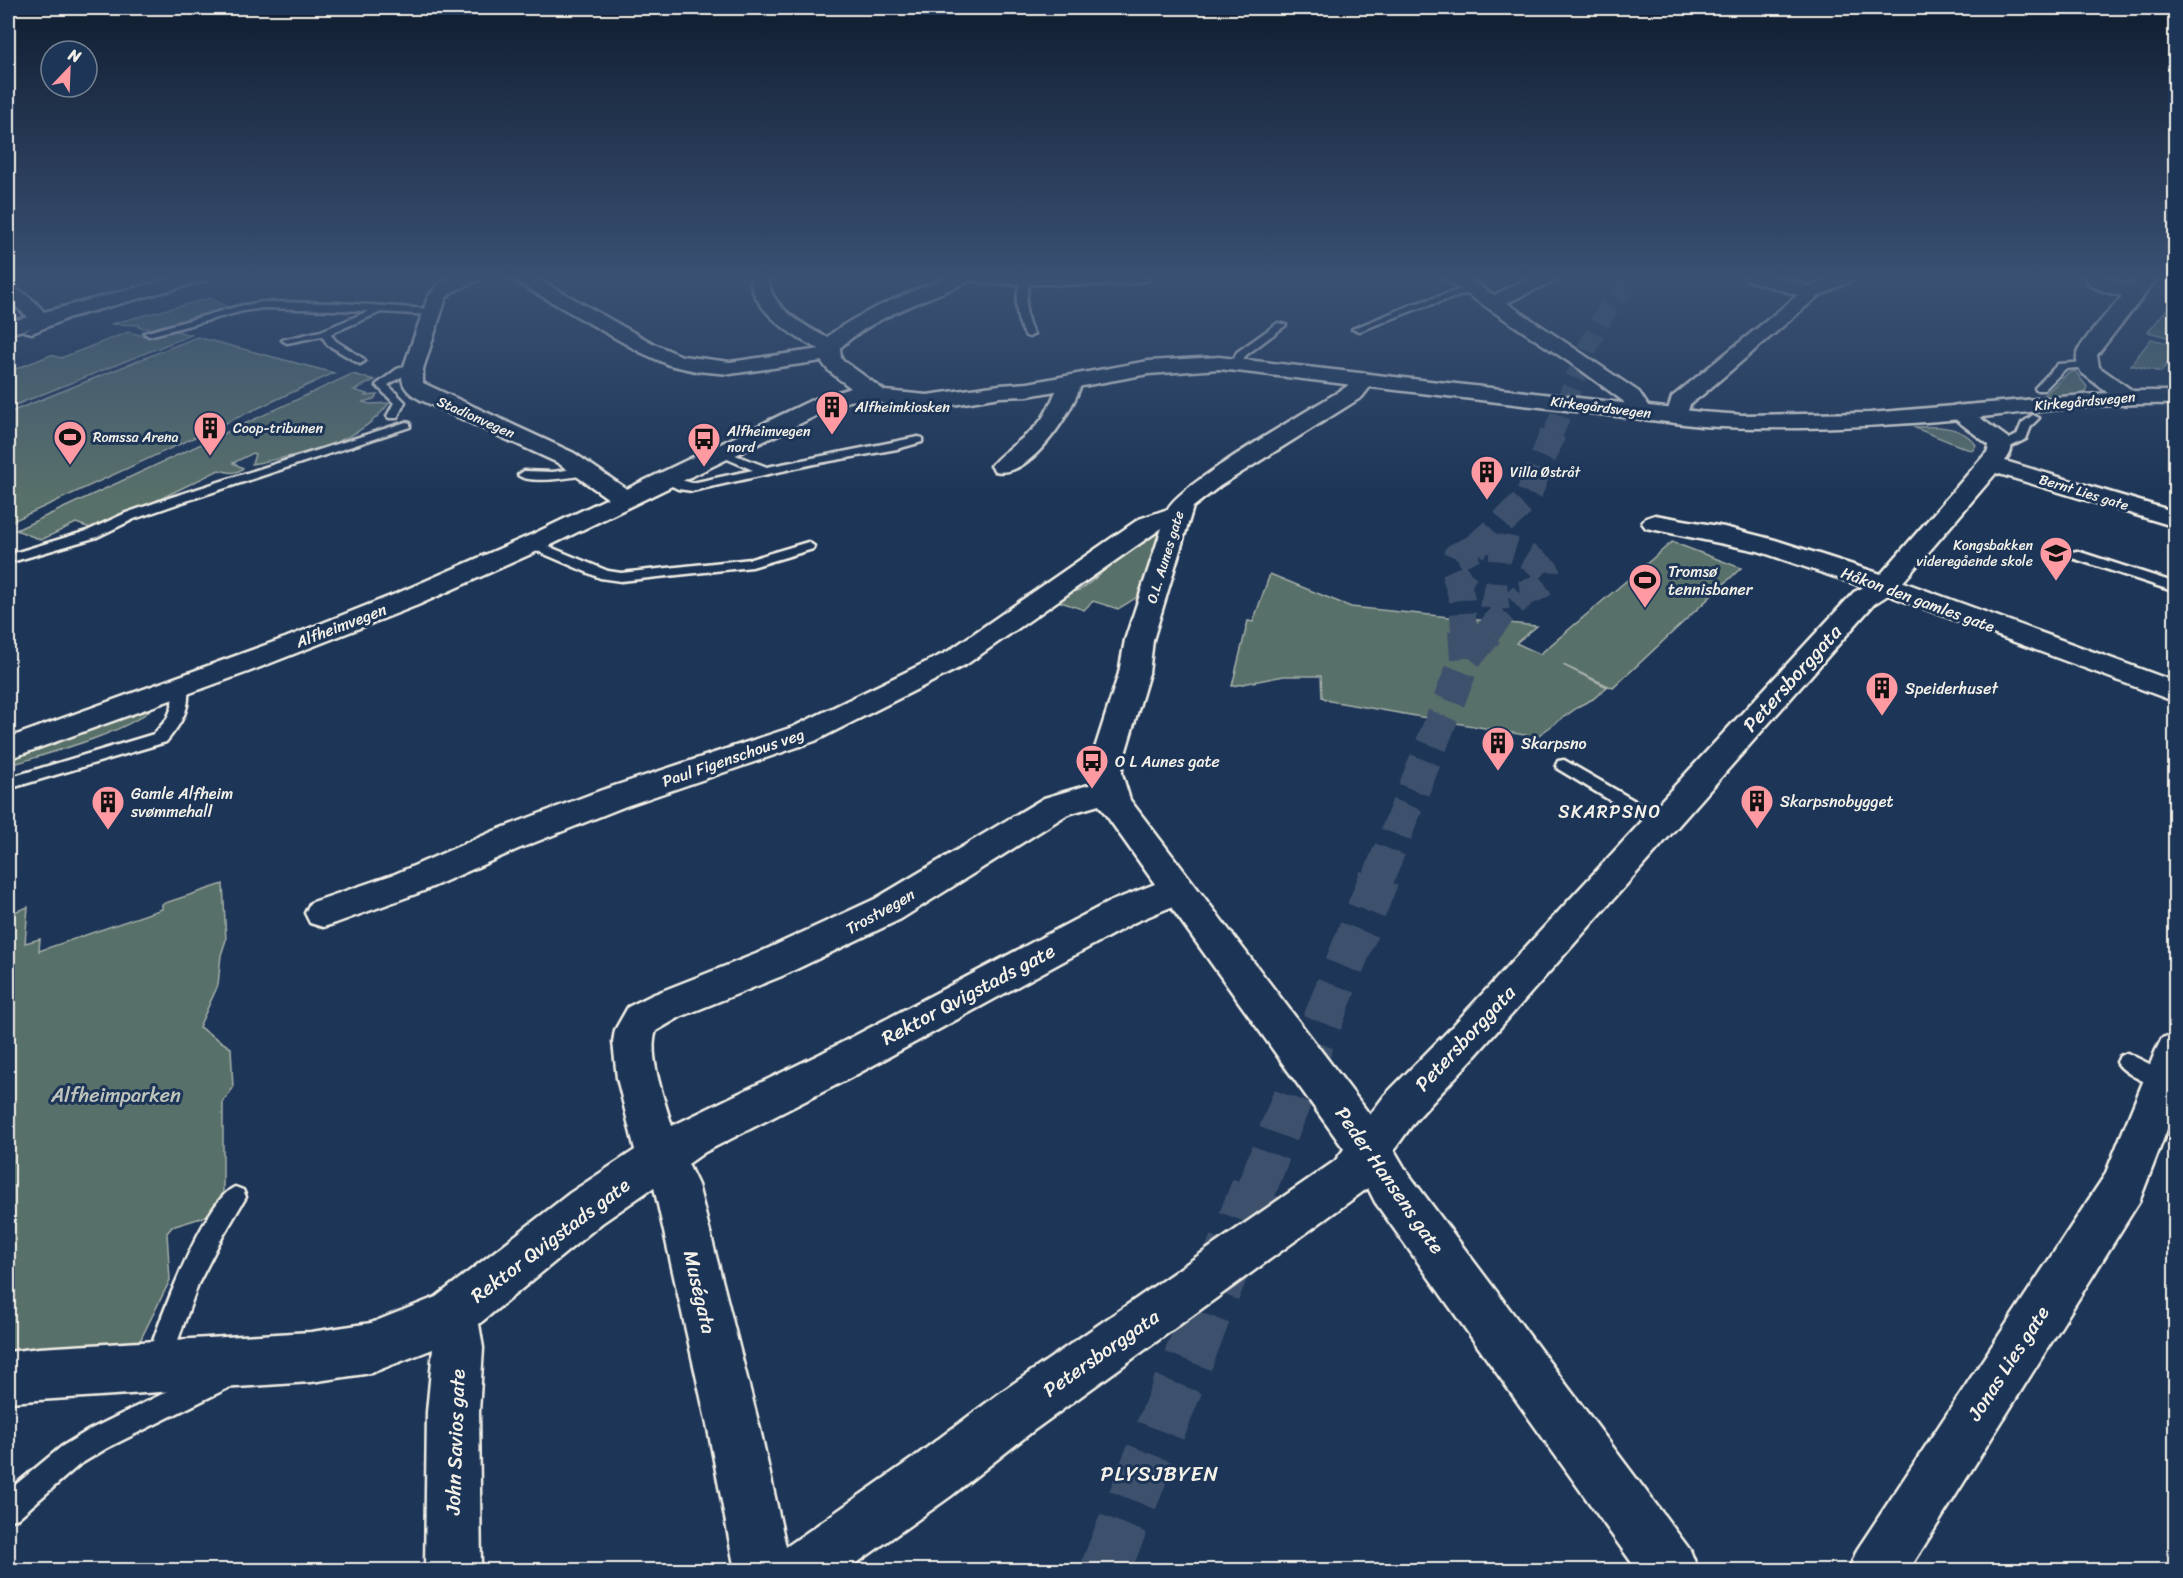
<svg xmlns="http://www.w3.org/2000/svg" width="2183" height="1578" viewBox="0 0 2183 1578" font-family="Sriracha,sans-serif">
  <rect width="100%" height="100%" fill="#1d3557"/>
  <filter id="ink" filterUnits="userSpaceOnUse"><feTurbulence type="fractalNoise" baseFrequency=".0167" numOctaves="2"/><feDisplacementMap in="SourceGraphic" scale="12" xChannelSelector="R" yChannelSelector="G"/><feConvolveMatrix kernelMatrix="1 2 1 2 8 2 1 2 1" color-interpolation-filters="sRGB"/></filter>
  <g filter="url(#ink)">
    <g fill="#596f6a" stroke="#a6b0a9" stroke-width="1.5">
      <path d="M 210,298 L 230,308 L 155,329 L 138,327 L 139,325 L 111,324 Z"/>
      <path d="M 2171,304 L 2175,305 L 2175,339 L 2148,332 Z"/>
      <path d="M 169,329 L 191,335 L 8,408 L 8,372 L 51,355 L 61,358 L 128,332 L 148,337 Z"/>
      <path d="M 197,337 L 334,373 L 13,521 L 8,519 L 8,413 Z"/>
      <path d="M 2151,339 L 2175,345 L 2175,354 L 2161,372 L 2131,365 Z"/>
      <path d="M 2075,371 L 2087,387 L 2085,393 L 2076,396 L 2039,400 L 2067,374 Z"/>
      <path d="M 352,374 L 375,380 L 354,390 L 367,394 L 365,396 L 377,395 L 374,399 L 362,402 L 370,404 L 389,403 C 359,445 299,455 252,464 L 255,454 L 253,453 L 233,463 L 243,468 C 236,475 227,472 219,470 L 96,530 L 76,523 L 41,540 L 16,530 Z"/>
      <path d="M 1913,427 C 1934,426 1963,425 1976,445 L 1973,450 L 1967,449 Z"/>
      <path d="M 1164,525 C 1159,541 1150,585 1138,596 C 1132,601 1125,604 1118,609 L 1093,601 L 1084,610 L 1055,600 C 1062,593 1072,594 1081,589 C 1093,582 1103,571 1114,561 L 1114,554 Z"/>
      <path d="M 1672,542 L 1741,568 L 1613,688 L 1563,665 L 1607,687 L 1593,699 L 1581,705 L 1536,737 L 1330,701 L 1322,697 L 1321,676 L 1284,676 L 1232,686 L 1248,621 L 1253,622 L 1270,574 L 1351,607 L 1537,626 L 1516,643 L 1540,654 Z"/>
      <path d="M 145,706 L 149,711 C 120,735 45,754 8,766 L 8,757 Z"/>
      <path d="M 223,884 L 226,940 L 221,955 L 218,985 L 199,1027 L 231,1048 L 233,1088 L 223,1102 L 223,1195 L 211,1213 L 201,1218 L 172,1227 L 167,1233 L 170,1280 L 133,1355 L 8,1365 L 8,914 L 28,907 L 25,943 L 40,939 L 39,951 L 162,909 L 162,904 Z"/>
    </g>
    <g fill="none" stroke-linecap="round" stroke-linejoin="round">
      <path stroke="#3d516d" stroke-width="20" stroke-dasharray="20 10" stroke-linecap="butt" d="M 1553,434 L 1588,347 L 1605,313 L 1633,276"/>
      <g stroke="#3d516d" stroke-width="26" stroke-dasharray="26 13" stroke-linecap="butt">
        <path d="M 1489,547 C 1513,547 1529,555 1547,571 L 1547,582 C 1524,599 1483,603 1461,582 C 1457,578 1455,570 1452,565 L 1456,556 L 1474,548 Z"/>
        <path d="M 1474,548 L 1526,501 L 1553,433"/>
        <path d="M 1455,575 L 1462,599 L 1464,632"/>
        <path d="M 1488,632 L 1503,613 L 1522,596"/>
      </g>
      <g stroke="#3d516d" stroke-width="32" stroke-dasharray="32 16" stroke-linecap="butt">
        <path d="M 1464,630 L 1466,658"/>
        <path d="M 1378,879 L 1466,658 L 1489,630"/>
      </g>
      <path stroke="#3d516d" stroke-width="40" stroke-dasharray="40 20" stroke-linecap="butt" d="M 1256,1190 L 1379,878"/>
      <path stroke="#3d516d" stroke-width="50" stroke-dasharray="50 25" stroke-linecap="butt" d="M 1105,1570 L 1256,1188"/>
      <g stroke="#f4f1e8" stroke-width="5">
        <g id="lane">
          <path d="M 1026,276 L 1031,279 C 1025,297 1023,317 1034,334 L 1029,337 L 1026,336 C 1014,319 1014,296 1023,277 Z"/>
          <path d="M 1472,286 L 1475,287 L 1475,291 L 1417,309 L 1360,331 L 1352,329 L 1411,305 Z"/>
          <path d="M 263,302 L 339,303 L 431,309 L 436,312 L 431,315 L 381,312 L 330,334 L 336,341 L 364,359 L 365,361 L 360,364 L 328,345 L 322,336 L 287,343 L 282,340 L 321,331 L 369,311 L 263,308 L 243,311 L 149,336 L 144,333 L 239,306 Z"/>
          <path d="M 63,314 L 68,317 L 66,319 L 32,333 L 24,331 Z"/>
          <path d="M 1278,323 L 1286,325 L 1245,356 L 1241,365 L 1233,365 L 1232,363 L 1237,352 Z"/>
          <path d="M 2087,362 L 2091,363 L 2091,367 L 2065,369 L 2044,390 L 2036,390 L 2035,388 L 2058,364 Z"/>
          <path d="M 414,363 L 419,366 C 410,373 398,378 388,385 L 405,402 L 397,418 L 389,418 L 387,416 L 394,403 L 376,385 L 397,369 Z"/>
          <path d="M 2033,415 L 2039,418 L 2031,426 L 2026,439 L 2006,449 L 1998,449 L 1998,445 L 2017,435 L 2022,423 Z"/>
          <path d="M 406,422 L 410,423 L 410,427 L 177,504 L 134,519 L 97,537 L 8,563 L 8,555 L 87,531 L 126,513 L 169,498 Z"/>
          <path d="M 918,437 L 922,438 L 922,442 L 897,449 L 814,464 L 692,491 L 678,489 L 660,480 L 666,476 L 692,483 L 753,470 L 718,455 L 718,451 L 722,450 L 767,467 Z"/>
          <path d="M 586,467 L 590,468 L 590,474 C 574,477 530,485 518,475 L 524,471 L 553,472 Z"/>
          <path d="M 533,540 L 608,571 L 621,573 L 751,559 L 808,542 L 814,546 L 813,549 L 752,567 L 621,581 L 600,578 L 528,547 L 527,544 L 528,541 Z"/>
          <path d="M 2077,551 L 2176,583 L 2176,592 L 2072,558 L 2070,555 L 2072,552 Z"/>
          <path d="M 180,680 L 187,685 C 192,708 180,725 166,742 L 8,789 L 8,778 L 154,734 L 167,719 L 172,707 L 173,685 Z"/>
          <path d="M 1564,760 L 1668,820 L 1671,824 L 1668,828 L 1656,828 L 1558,769 L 1556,765 L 1558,761 Z"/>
          <path d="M 2127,1053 L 2170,1074 L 2173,1080 L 2170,1086 C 2158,1091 2122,1073 2117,1062 L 2120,1056 Z"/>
          <path d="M 235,1187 L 243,1190 L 246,1197 L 219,1243 L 198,1284 L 167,1371 L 158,1374 L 149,1371 L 146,1362 C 157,1327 204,1199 235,1187 Z"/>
          <path d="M 219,1366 L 228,1370 L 232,1379 L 228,1388 L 107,1448 L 79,1465 L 18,1518 L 8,1521 L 8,1491 L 61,1447 L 89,1430 Z"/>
        </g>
      </g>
      <g stroke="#f4f1e8" stroke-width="5">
        <g id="street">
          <path d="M 180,276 L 210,276 L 207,280 L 8,334 L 8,322 L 28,317 L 8,300 L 8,287 C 22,289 35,301 44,312 Z"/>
          <path d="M 457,276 L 482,276 L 479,280 L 452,292 L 446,298 L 423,369 L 423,383 L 574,453 L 634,494 L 637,499 L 634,504 L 625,506 L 616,504 L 558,463 L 421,400 C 408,393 399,385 403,369 L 428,297 L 438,284 Z"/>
          <path d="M 510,276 L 533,276 L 654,344 L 682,356 L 730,362 L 820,349 C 795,340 747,305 751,276 L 769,276 C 766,303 799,322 820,334 C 827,338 836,339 840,346 L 837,350 L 839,354 L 836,358 L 829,360 L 730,374 L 696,371 L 669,365 L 640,352 L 513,280 Z"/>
          <path d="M 968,276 L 1151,276 L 1148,280 C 1116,288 1079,284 1045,284 C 1021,284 995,286 971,280 Z"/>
          <path d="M 1440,276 L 1462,276 L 1494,295 L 1534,276 L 1558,276 L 1555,280 L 1507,303 L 1639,392 L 1652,412 L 1649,417 L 1641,419 L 1633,417 L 1623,401 L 1581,370 Z"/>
          <path d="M 1744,276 L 1773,276 L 1810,287 L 1831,276 L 1855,276 L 1852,280 L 1817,297 L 1701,396 L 1690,404 L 1685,421 L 1677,423 L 1669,421 L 1666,416 L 1672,397 L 1798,295 L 1747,280 Z"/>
          <path d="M 2084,276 L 2102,276 L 2142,290 L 2144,294 L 2142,298 C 2133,300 2096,291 2090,284 C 2087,282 2086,279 2084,276 Z"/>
          <path d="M 1365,373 L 1372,375 L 1376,379 L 1362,397 L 1220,486 L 1193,507 L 1153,640 L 1149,673 L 1122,764 L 1122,774 L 1130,800 L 1370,1115 L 1385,1095 L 1448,1031 L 1854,592 L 1864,587 L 1758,551 L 1646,528 L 1642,523 L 1646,518 L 1655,515 L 1724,527 L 1775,540 L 1881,574 L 1988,451 L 1989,445 L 1946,412 L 1949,407 L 1957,405 L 1965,407 L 2008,438 C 2014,447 2011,453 2005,461 L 2176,512 L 2176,527 L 1996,473 L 1903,582 L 2176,682 L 2176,702 L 1888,595 L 1874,604 L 1476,1055 L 1415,1121 L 1394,1150 L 1407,1172 L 1690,1550 L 1698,1570 L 1637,1570 L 1375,1202 L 1368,1188 L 1033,1431 L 951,1496 L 847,1570 L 735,1570 L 708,1429 L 654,1187 L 602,1223 L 479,1324 L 483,1348 L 479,1412 L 481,1570 L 425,1570 L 427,1412 L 433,1349 L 371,1373 L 311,1382 L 8,1402 L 8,1352 L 39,1348 L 311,1332 L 371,1323 L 436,1297 L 570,1193 L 635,1150 L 617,1078 L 613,1042 L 615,1030 L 628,1007 L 652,995 L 756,954 L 875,899 L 1044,798 L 1092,784 L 1090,764 L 1119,673 L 1125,640 L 1162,528 L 967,664 L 815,741 L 626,806 L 518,849 L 421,892 L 336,923 L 323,927 L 310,923 L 305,913 L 310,903 L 395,874 L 494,831 L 602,790 L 793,727 L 947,652 L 1139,519 L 1168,509 C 1176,486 1318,405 1346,387 L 1358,375 ZM 1099,805 L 1155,884 L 1109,902 L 820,1054 L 672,1126 C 665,1102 647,1054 656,1031 L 680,1017 L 782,976 L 901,919 L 1068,814 ZM 1171,907 L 1344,1149 L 1335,1161 L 997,1395 L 913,1458 L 786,1547 L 760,1429 L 698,1185 L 688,1164 L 705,1152 L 850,1078 L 1135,922 Z"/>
          <path d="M 1071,376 L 1078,378 L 1082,382 C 1073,411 1030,480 995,471 L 991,466 C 1001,452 1025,439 1038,424 C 1051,409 1053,392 1064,378 Z"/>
          <path d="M 2176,1033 L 2176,1106 L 2139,1202 L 1909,1570 L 1849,1570 L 1857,1550 L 2105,1175 L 2156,1050 L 2162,1038 Z"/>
        </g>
      </g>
      <g stroke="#f4f1e8" stroke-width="5">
        <path id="secondary" d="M 950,276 L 975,276 L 972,280 C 930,299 873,316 840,348 L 841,359 L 885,391 L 927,395 L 1000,385 L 1028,383 L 1148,361 L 1219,357 L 1701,412 L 1743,415 L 1870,413 L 2108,393 L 2082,373 C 2079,369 2076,361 2077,355 C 2079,341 2129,290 2140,276 L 2159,276 L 2097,355 L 2099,367 L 2133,391 L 2176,391 L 2176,404 C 2104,402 2032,412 1961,419 C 1874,427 1788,431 1701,426 L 1219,369 L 1148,374 L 1028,396 L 1000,397 L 941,407 L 897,407 L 867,399 L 849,401 L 828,410 L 551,545 L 418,605 L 248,672 L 8,759 L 8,738 L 285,638 L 398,593 L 533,534 L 812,400 L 851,388 C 840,379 822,369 819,354 C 814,326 928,286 950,276 Z"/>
      </g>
      <use href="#lane" fill="#1d3557" fill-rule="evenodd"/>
      <use href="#street" fill="#1d3557" fill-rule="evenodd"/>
      <use href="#secondary" fill="#1d3557" fill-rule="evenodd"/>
    </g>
  </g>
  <linearGradient id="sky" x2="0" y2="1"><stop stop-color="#101d30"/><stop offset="0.56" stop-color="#3a5174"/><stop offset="1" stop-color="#3a5174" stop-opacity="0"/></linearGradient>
  <rect width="2183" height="497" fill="url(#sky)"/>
  <defs>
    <g id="building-pin" transform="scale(1.725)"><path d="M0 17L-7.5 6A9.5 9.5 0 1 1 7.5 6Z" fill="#ff9aa2" stroke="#1d3557"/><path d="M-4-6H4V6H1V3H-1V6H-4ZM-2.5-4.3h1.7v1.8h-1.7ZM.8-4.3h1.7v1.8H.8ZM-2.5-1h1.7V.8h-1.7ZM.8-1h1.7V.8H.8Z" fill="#111"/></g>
    <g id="stadium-pin" transform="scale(1.725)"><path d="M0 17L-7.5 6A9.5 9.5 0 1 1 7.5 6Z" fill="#ff9aa2" stroke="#1d3557"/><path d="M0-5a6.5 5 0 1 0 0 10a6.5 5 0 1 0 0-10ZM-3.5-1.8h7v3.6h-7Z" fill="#111"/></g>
    <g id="bus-pin" transform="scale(1.725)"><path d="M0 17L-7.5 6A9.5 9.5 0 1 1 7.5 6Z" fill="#ff9aa2" stroke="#1d3557"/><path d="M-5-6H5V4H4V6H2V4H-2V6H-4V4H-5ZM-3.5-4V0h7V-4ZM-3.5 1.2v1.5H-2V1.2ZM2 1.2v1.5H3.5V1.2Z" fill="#111"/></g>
    <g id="school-pin" transform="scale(1.725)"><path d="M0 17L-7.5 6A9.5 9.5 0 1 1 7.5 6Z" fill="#ff9aa2" stroke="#1d3557"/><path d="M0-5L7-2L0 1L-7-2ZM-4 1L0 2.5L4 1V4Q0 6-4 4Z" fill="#111"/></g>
  </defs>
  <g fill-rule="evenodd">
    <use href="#building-pin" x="832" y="407"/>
    <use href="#building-pin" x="210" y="428"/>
    <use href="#stadium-pin" x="70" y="437"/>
    <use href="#bus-pin" x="704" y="439"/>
    <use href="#building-pin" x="1487" y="472"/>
    <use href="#school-pin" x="2056" y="553"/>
    <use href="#stadium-pin" x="1645" y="580"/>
    <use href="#building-pin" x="1882" y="688"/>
    <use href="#building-pin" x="1498" y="743"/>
    <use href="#bus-pin" x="1092" y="761"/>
    <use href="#building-pin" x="1757" y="801"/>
    <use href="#building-pin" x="108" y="802"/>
  </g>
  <g text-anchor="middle" stroke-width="6" stroke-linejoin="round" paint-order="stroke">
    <g font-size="14" fill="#f4f1e8" stroke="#1d3557">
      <text transform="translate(2085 401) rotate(-5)" y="5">Kirkegårdsvegen</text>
      <text transform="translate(1601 407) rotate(7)" y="5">Kirkegårdsvegen</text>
      <text transform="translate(476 417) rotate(24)" y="5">Stadionvegen</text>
      <text transform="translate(2084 492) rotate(17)" y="5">Bernt Lies gate</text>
      <text transform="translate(1165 557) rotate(-73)" y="5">O.L. Aunes gate</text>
    </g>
    <g font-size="14" fill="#f4f1e8" stroke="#1d3557" text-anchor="start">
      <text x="855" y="412">Alfheimkiosken</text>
      <text x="233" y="433">Coop-tribunen</text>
      <text x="727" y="436">Alfheimvegen<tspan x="727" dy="16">nord</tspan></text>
      <text x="93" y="442">Romssa Arena</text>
      <text x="1510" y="477">Villa Østråt</text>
      <text x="2033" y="550" text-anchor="end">Kongsbakken<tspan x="2033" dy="16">videregående skole</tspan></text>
    </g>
    <g font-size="16" fill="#f4f1e8" stroke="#1d3557" text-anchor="start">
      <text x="1668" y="577">Tromsø<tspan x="1668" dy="18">tennisbaner</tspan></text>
      <text x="1905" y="694">Speiderhuset</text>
      <text x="1521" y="749">Skarpsno</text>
      <text x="1115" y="767">O L Aunes gate</text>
      <text x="131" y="799">Gamle Alfheim<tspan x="131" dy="18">svømmehall</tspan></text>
      <text x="1780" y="807">Skarpsnobygget</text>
    </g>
    <g font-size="16" fill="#f4f1e8" stroke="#1d3557">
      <text transform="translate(1918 599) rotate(20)" y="6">Håkon den gamles gate</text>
      <text transform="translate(341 625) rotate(-21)" y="6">Alfheimvegen</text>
      <text transform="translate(733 757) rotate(-19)" y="6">Paul Figenschous veg</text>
      <text transform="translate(880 911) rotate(-29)" y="6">Trostvegen</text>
    </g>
    <g font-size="18" letter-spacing="1.5" fill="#f4f1e8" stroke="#1d3557">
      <text x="1610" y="818">SKARPSNO</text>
    </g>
    <g font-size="20" fill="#f4f1e8" stroke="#1d3557">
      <text transform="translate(1792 678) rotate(-48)" y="7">Petersborggata</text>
      <text transform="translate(968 994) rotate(-28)" y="7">Rektor Qvigstads gate</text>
      <text transform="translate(1465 1038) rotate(-47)" y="7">Petersborggata</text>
      <text transform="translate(1390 1180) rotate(55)" y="7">Peder Hansens gate</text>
      <text transform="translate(550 1240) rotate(-37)" y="7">Rektor Qvigstads gate</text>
      <text transform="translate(700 1292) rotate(77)" y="7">Muségata</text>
      <text transform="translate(1101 1353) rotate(-35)" y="7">Petersborggata</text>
      <text transform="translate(2008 1363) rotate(-57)" y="7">Jonas Lies gate</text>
      <text transform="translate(455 1442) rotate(-88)" y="7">John Savios gate</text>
    </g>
    <g font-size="20" fill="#bec4bc" stroke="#1d3557">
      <text x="116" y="1102">Alfheimparken</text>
    </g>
    <g font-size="21" letter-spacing="1.5" fill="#f4f1e8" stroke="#1d3557">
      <text x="1160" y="1481">PLYSJBYEN</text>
    </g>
  </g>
  <rect width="2183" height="1578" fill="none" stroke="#1d3557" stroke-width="30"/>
  <rect x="15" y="15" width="2153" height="1548" fill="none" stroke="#f4f1e8" stroke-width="2" filter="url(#ink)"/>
  <g transform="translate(69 69) rotate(23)"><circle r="28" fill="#1d3557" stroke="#738091" stroke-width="1.5"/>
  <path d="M0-4.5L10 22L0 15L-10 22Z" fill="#ff9aa2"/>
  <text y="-9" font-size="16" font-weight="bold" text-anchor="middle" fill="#f4f1e8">N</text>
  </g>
</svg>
